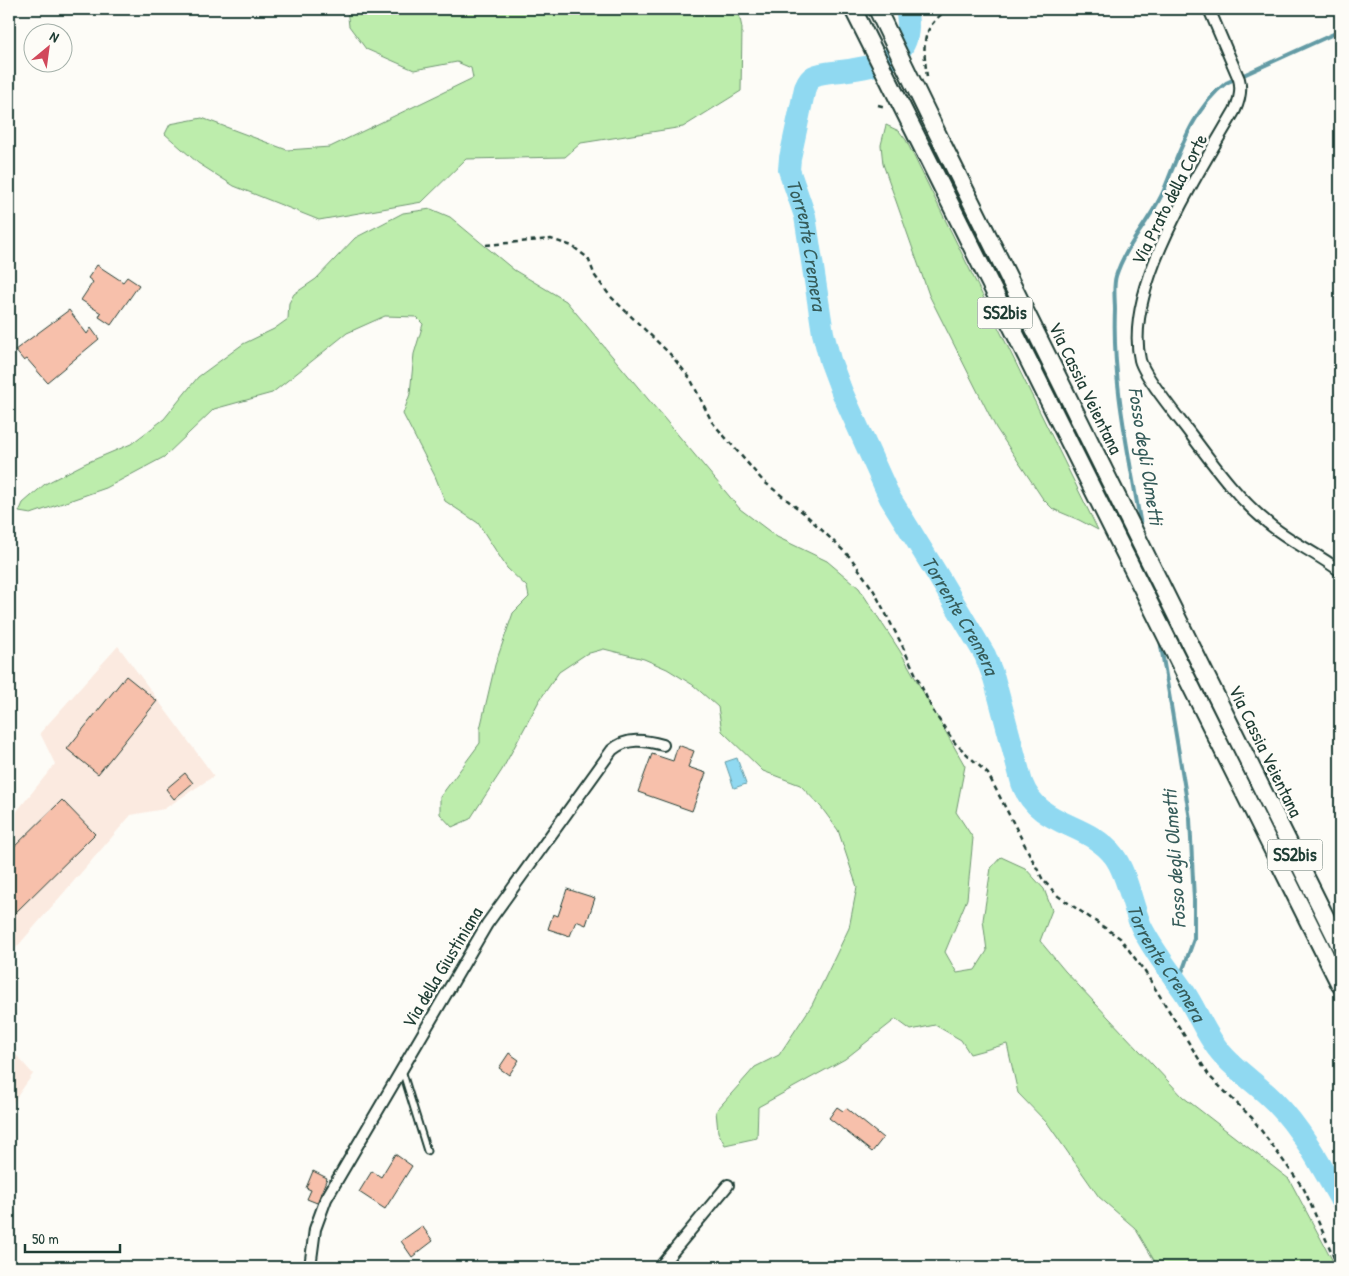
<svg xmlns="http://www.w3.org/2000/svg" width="1349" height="1276" viewBox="0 0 1349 1276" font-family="'Patrick Hand',sans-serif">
  <rect width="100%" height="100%" fill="#fdfcf7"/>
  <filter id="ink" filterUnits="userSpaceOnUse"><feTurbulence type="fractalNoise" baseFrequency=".02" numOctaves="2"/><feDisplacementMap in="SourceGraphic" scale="10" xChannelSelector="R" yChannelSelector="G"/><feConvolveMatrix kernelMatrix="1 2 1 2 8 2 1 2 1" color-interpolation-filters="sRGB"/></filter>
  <g filter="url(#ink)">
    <g fill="#fbeae0">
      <path d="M 118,646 L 214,776 L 164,809 L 131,815 L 9,956 L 9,821 L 55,764 L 40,733 Z"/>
      <path d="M 9,1047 L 33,1074 L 9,1108 Z"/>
    </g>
    <g fill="#bdedac" stroke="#6e9570">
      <path d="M 347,9 L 738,9 L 742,28 L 741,91 L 683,127 L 581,143 L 565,157 L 466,159 L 422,202 L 319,220 L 234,186 L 198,163 L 165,134 L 170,124 L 202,118 L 287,150 L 330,147 L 473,78 L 471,68 L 457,62 L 414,70 L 366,49 L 349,26 Z"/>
      <path d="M 886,125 L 899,131 L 906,140 L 1098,530 L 1079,520 L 1053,509 L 1043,499 L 996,428 L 929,295 L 883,164 L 881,145 Z"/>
      <path d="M 431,209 L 450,217 L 514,270 L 566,301 L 740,509 L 777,537 L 827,561 L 859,588 L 900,651 L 965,766 L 956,812 L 973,838 L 967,899 L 945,952 L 957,973 L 975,970 L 987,951 L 983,920 L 991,868 L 1001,857 L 1025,868 L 1044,889 L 1052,910 L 1040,941 L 1065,971 L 1183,1097 L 1289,1179 L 1336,1267 L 1158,1267 L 1135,1228 L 1099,1197 L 1048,1124 L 1018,1093 L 1007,1044 L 970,1054 L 961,1040 L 935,1025 L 911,1030 L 896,1019 L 845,1059 L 758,1107 L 757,1138 L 725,1145 L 718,1132 L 716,1111 L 755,1067 L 779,1055 L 812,1005 L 849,928 L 857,887 L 838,830 L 821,807 L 800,785 L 763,771 L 722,731 L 718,707 L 693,685 L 667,669 L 644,659 L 604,649 L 586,654 L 559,672 L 539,701 L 502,770 L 470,819 L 452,827 L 440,814 L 440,797 L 480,743 L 480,729 L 495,665 L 513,613 L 529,597 L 527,587 L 507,568 L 478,523 L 445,501 L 435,476 L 403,414 L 410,394 L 414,354 L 423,324 L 416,317 L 385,316 L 347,333 L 272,393 L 214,409 L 164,457 L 106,488 L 31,514 L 19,512 L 23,503 L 45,484 L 86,463 L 131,444 L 164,419 L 198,377 L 243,344 L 274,329 L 288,319 L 289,303 L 294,294 L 316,279 L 355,238 L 403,213 Z"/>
    </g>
    <path fill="#90d9f1" stroke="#639ba5" d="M 737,758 L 746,784 L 734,788 L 725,762 Z"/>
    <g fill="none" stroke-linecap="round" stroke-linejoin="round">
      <g stroke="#639ba5" stroke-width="4">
        <path d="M 1142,532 C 1130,459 1112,384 1115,310 C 1115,300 1113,286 1116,276 C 1126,244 1151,220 1164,190 C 1179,153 1193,108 1226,83 L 1340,31"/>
        <path d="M 1150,579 L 1153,594"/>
        <path d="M 1160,640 L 1190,819 L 1194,900 L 1194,939 L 1178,983"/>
      </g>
      <path stroke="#90d9f1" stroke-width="22" id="s1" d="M 906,9 C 917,59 881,66 841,71 C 833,72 822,72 814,76 C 810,78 807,83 805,88 L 790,158 L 789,170 L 805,216 L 823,333 L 830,360 L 842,392 L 890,498 L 937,574 L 985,655 L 994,678 L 1022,783 C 1039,828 1087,821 1114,856 C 1127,873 1132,905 1141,926 C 1153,951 1170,971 1185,993 C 1195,1008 1202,1026 1213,1042 C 1229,1067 1255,1081 1275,1102 C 1301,1128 1322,1167 1340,1199"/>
    </g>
    <g fill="#f7c0ab" stroke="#1f3d34">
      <path d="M 97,265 L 123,282 L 127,277 L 139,285 L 111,325 L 99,317 L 101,313 L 81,300 L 93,282 L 88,278 Z"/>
      <path d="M 69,310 L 87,334 L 91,328 L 99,339 L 47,382 L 27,359 L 24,361 L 15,350 Z"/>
      <path d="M 126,676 L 157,701 L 98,774 L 67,749 Z"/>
      <path d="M 678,745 L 694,751 L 688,767 L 706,773 L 692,811 L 638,792 L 652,754 L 673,761 Z"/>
      <path d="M 185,773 L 193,783 L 174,799 L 166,789 Z"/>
      <path d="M 62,800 L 95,834 L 9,919 L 9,852 Z"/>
      <path d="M 567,889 L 595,898 L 586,925 L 576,921 L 570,936 L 548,929 L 553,914 L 558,916 Z"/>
      <path d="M 509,1053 L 519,1060 L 509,1075 L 499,1068 Z"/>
      <path d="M 837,1107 L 843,1111 L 846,1108 L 883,1138 L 872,1152 L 829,1118 Z"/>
      <path d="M 395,1154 L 412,1166 L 385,1209 L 359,1192 L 372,1171 L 381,1177 Z"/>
      <path d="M 313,1171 L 327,1178 L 317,1203 L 307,1199 L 311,1190 L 306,1188 Z"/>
      <path d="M 422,1226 L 433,1241 L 412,1257 L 401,1241 Z"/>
    </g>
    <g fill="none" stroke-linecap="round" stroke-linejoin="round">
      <g stroke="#1f3d34" stroke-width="9">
        <path id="service" d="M 402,1070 L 427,1151"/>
      </g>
      <g stroke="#1f3d34" stroke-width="14">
        <g id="minor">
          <path d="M 1209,9 L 1239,79 C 1242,90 1240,99 1235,110 C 1200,171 1123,288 1140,360 C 1144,376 1177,416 1189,432 C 1213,464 1236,497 1268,523 C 1290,542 1317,553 1340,571"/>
          <path d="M 310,1267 L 315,1229 L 326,1199 L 487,924 L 612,750 C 627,737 645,740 663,745"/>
          <path d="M 660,1267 L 728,1185"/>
        </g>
      </g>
      <g stroke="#1f3d34" stroke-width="20">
        <g id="trunk">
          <path d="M 942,143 L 1340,946"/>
          <path d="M 923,149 L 1340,985"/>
        </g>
      </g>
      <g stroke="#1f3d34" stroke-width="2.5" stroke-dasharray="5 4" stroke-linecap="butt">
        <path d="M 927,77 C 923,45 920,28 949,9"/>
        <path d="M 878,105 L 886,107"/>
        <path d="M 486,245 L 551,239 L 572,246 L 588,258 L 595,276 L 610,296 L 670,354 L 690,378 L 712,422 L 763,481 L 805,514 L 851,558 L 874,591 L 901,643 L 933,711 L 955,743 L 988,774 L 1043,880 L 1058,896 L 1120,938 L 1145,972 L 1210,1077 L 1252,1118 L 1304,1189 L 1338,1267"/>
      </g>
      <use href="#service" stroke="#fdfcf7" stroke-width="5"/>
      <use href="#minor" stroke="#fdfcf7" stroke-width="10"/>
      <use href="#trunk" stroke="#fdfcf7" stroke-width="16"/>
      <g stroke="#1f3d34" stroke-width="20" stroke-linecap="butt">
        <g id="trunk-bridge">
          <path d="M 853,9 L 923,149"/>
          <path d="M 877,9 L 942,143"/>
        </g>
      </g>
      <use href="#trunk-bridge" stroke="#fdfcf7" stroke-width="16"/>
    </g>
  </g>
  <g text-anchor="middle" stroke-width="5" stroke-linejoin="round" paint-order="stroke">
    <g fill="#fdfcf7" stroke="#62766e" stroke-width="1">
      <rect x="977.5" y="297.5" width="55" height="31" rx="4"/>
      <rect x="1267.5" y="839.5" width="55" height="31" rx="4"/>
    </g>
    <g font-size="18" font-weight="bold" fill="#1f3d34">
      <text x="1005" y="319">SS2bis</text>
      <text x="1295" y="861">SS2bis</text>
    </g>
    <g font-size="19" fill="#1f3d34" stroke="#fdfcf7">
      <text transform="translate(1169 199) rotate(-63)" y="7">Via Prato della Corte</text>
      <text transform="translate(1086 388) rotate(64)" y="7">Via Cassia Veientana</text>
      <text transform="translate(1266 751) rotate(64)" y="7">Via Cassia Veientana</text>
      <text transform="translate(442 967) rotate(-59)" y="7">Via della Giustiniana</text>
    </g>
    <g font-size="20" font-style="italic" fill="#365c5a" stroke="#fdfcf7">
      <text dy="7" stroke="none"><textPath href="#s1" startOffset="311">Torrente Cremera</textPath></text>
      <text transform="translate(1146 456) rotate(81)" y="7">Fosso degli Olmetti</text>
      <text dy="7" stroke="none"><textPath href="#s1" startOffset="716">Torrente Cremera</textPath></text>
      <text transform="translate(1174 859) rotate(-94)" y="7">Fosso degli Olmetti</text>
      <text dy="7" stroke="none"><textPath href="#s1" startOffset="1136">Torrente Cremera</textPath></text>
    </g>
  </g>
  <rect width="1349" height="1276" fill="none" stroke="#fdfcf7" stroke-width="30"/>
  <rect x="15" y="15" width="1319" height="1246" fill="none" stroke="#1f3d34" stroke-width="2" filter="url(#ink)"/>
  <g transform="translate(48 48) rotate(29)"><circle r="24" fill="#fdfcf7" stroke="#a4b0a9"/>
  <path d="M0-4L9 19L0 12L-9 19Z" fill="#d1495b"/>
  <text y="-8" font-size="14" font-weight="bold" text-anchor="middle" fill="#1f3d34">N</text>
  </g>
  <path d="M25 1244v8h95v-8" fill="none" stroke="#1f3d34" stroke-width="2.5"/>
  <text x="32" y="1244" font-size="15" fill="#1f3d34" stroke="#fdfcf7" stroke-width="4" paint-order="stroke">50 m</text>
</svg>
